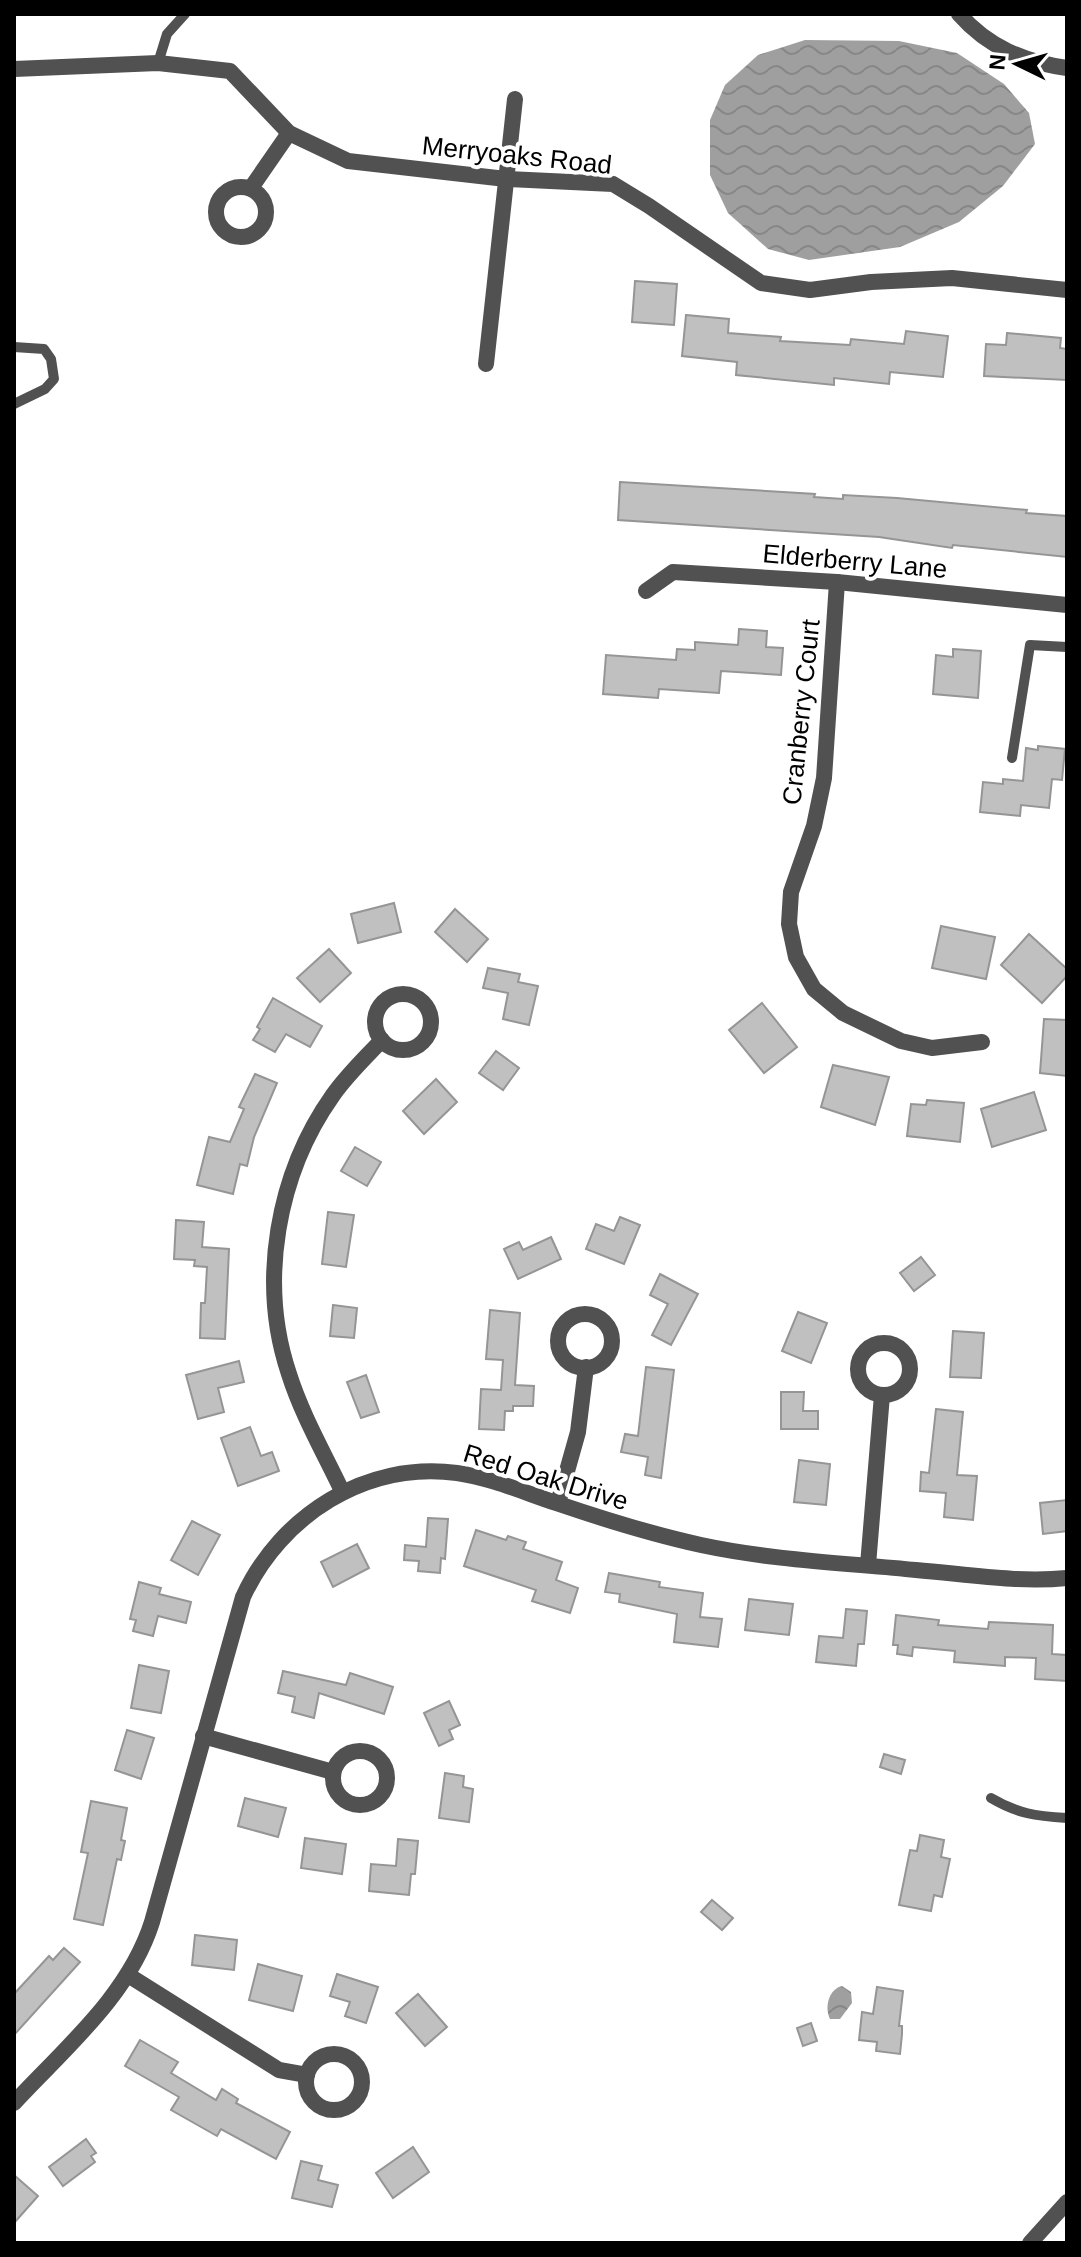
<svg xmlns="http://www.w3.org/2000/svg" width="1081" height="2257" viewBox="0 0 1081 2257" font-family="Arial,sans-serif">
  <defs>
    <pattern id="water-waves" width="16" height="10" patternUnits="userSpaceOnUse" patternTransform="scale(2)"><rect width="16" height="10" fill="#9f9f9f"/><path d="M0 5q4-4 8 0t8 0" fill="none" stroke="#878787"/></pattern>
  </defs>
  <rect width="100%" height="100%" fill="#fff"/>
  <g fill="url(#water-waves)">
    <path d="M 805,40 L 899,41 L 957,53 L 1004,84 L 1029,113 L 1035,144 L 1003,186 L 959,222 L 900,247 L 809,260 L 768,249 L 728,213 L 710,175 L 710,120 L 725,85 L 758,55 Z"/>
    <path d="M 842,1986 L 851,1992 L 852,2003 L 840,2019 L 830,2019 C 824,2007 829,1989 842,1986 Z"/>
  </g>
  <g fill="#c0c0c0" stroke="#959595" stroke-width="2">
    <path d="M 635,281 L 677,284 L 674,325 L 632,322 Z"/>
    <path d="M 686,315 L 729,319 L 728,333 L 781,337 L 780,341 L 850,345 L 851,339 L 904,344 L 906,331 L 948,336 L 943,377 L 890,372 L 889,384 L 834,378 L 834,385 L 736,375 L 737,362 L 682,356 Z"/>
    <path d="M 1007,333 L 1061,338 L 1060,348 L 1067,349 L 1067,380 L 984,376 L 986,344 L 1006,345 Z"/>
    <path d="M 620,482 L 815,494 L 814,497 L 843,499 L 843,495 L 897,498 L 1027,510 L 1026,513 L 1067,516 L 1067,557 L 953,545 L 952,548 L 879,537 L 618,520 Z"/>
    <path d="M 739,629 L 767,631 L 766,647 L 783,648 L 781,675 L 721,671 L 719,693 L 659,689 L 658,698 L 603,694 L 606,655 L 676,660 L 677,649 L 695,650 L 695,642 L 738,645 Z"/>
    <path d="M 953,649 L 981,651 L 978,698 L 933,694 L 936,655 L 953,657 Z"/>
    <path d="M 1038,746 L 1065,749 L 1062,780 L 1052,779 L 1049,808 L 1021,805 L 1020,816 L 980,812 L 983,782 L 1003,784 L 1003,779 L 1023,781 L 1026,748 L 1038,750 Z"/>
    <path d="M 394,903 L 401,932 L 358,943 L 351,914 Z"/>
    <path d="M 455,909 L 488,939 L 467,962 L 435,932 Z"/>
    <path d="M 941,926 L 995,937 L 986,979 L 932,968 Z"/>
    <path d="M 1029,934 L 1067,969 L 1067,976 L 1042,1003 L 1001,965 Z"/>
    <path d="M 329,949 L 351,973 L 320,1002 L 297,978 Z"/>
    <path d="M 488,968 L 520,974 L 518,982 L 538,986 L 529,1025 L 503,1019 L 508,993 L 483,988 Z"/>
    <path d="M 273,998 L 322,1026 L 310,1047 L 286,1034 L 275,1052 L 253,1040 L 260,1029 L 257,1027 Z"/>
    <path d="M 762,1003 L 797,1047 L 764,1073 L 729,1030 Z"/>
    <path d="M 1044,1019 L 1067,1020 L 1067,1076 L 1040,1073 Z"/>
    <path d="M 496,1051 L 519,1068 L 503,1090 L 479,1073 Z"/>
    <path d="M 833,1065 L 889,1077 L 875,1125 L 821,1107 Z"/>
    <path d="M 255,1074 L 277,1083 L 254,1137 L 247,1166 L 240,1164 L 233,1194 L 197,1185 L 209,1137 L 230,1142 L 244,1109 L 239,1107 Z"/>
    <path d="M 436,1079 L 457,1102 L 424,1134 L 403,1111 Z"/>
    <path d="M 1034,1092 L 1046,1130 L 992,1147 L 981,1109 Z"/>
    <path d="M 927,1100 L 964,1103 L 960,1142 L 907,1136 L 911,1104 L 926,1105 Z"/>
    <path d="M 355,1147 L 381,1162 L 367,1186 L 341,1171 Z"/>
    <path d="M 328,1212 L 354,1215 L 346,1267 L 322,1264 Z"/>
    <path d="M 620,1217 L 640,1225 L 624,1264 L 586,1249 L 596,1224 L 614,1231 Z"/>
    <path d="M 176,1220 L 204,1222 L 202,1247 L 229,1249 L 225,1339 L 200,1338 L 201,1303 L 205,1303 L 207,1267 L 194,1266 L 195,1260 L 174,1259 Z"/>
    <path d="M 551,1237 L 561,1259 L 518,1279 L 504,1249 L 519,1242 L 523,1250 Z"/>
    <path d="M 921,1257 L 935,1275 L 914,1291 L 900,1273 Z"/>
    <path d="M 660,1274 L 698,1294 L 671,1345 L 652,1335 L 668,1304 L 650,1295 Z"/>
    <path d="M 333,1305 L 357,1308 L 354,1338 L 330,1336 Z"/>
    <path d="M 490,1310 L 520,1313 L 515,1385 L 534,1386 L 533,1406 L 513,1406 L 513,1411 L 505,1411 L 504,1430 L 479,1429 L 481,1389 L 501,1390 L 503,1360 L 486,1359 Z"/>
    <path d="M 798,1312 L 827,1323 L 811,1363 L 782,1351 Z"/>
    <path d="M 953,1331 L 984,1333 L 981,1378 L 950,1377 Z"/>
    <path d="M 239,1361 L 244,1382 L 218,1388 L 224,1412 L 198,1419 L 186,1375 Z"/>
    <path d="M 646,1367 L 674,1370 L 661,1478 L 645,1475 L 648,1457 L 621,1452 L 625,1434 L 638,1436 Z"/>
    <path d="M 366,1375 L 379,1412 L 361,1418 L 347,1382 Z"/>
    <path d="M 781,1392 L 804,1392 L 803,1411 L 818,1411 L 818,1429 L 781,1429 Z"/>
    <path d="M 936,1409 L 963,1412 L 957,1475 L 977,1476 L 973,1520 L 944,1517 L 946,1493 L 920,1491 L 921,1472 L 929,1473 Z"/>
    <path d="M 250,1427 L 261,1456 L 272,1452 L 279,1471 L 238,1486 L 221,1438 Z"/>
    <path d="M 799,1460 L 830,1464 L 826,1505 L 794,1502 Z"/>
    <path d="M 1067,1500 L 1067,1531 L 1043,1534 L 1040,1503 Z"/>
    <path d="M 428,1518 L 448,1519 L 445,1559 L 441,1558 L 440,1573 L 418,1571 L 419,1561 L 404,1560 L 405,1545 L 426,1547 Z"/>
    <path d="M 192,1521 L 220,1535 L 198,1575 L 171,1560 Z"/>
    <path d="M 476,1530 L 506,1540 L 508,1536 L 526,1542 L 523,1549 L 562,1562 L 556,1580 L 578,1588 L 570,1613 L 532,1601 L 536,1590 L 464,1566 Z"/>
    <path d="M 357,1544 L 369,1568 L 333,1587 L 321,1562 Z"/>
    <path d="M 609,1573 L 660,1582 L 659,1587 L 703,1593 L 700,1617 L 722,1619 L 718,1647 L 674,1642 L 677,1614 L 619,1602 L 620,1594 L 605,1592 Z"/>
    <path d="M 139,1582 L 161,1588 L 159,1594 L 191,1602 L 186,1623 L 158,1616 L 153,1636 L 133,1631 L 136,1620 L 130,1619 Z"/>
    <path d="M 749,1599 L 793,1604 L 789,1635 L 745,1630 Z"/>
    <path d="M 846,1609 L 867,1611 L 864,1644 L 858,1644 L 856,1666 L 816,1662 L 819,1636 L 843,1638 Z"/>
    <path d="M 896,1615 L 939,1620 L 938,1625 L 988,1629 L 989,1622 L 1053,1625 L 1052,1654 L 1067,1655 L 1067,1681 L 1035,1679 L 1036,1658 L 1005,1657 L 1005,1666 L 954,1662 L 955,1651 L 913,1647 L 912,1656 L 897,1654 L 898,1645 L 893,1645 Z"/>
    <path d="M 139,1665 L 169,1671 L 161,1713 L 131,1708 Z"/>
    <path d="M 283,1671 L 346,1685 L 350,1673 L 393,1687 L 384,1714 L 319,1693 L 314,1718 L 292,1712 L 295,1697 L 278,1693 Z"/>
    <path d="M 449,1701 L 460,1725 L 449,1730 L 453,1739 L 439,1746 L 424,1713 Z"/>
    <path d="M 127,1730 L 154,1738 L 141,1779 L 115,1770 Z"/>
    <path d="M 884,1754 L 905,1760 L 901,1774 L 880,1767 Z"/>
    <path d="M 445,1773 L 464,1776 L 463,1787 L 473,1789 L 469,1822 L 439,1818 Z"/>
    <path d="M 245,1798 L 286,1808 L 278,1837 L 238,1826 Z"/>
    <path d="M 91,1801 L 127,1808 L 121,1840 L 125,1841 L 121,1860 L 117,1859 L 103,1925 L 74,1919 L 88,1853 L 81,1852 Z"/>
    <path d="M 920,1835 L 944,1840 L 941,1857 L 950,1859 L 942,1897 L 934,1895 L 931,1911 L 899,1905 L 910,1850 L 917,1851 Z"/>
    <path d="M 305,1838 L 346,1844 L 342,1874 L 301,1868 Z"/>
    <path d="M 398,1839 L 418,1841 L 415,1874 L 411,1874 L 409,1895 L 369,1891 L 371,1864 L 396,1866 Z"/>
    <path d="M 712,1900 L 733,1918 L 722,1930 L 701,1912 Z"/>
    <path d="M 195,1935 L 237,1940 L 234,1970 L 192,1965 Z"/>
    <path d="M 64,1948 L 80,1962 L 14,2035 L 14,1994 L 49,1956 L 53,1960 Z"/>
    <path d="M 258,1964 L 302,1976 L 293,2011 L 249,2000 Z"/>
    <path d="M 337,1974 L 378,1987 L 366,2023 L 345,2016 L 350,2002 L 330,1996 Z"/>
    <path d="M 877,1987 L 903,1991 L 899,2026 L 902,2026 L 902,2034 L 900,2054 L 876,2051 L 877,2042 L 859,2040 L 862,2012 L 873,2014 Z"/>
    <path d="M 418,1994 L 447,2027 L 425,2046 L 396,2013 Z"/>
    <path d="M 811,2023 L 817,2041 L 803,2046 L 797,2028 Z"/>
    <path d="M 140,2040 L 178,2062 L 171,2073 L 216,2100 L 222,2089 L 238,2099 L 236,2103 L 290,2132 L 276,2159 L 221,2129 L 217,2136 L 171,2110 L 179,2097 L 125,2066 Z"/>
    <path d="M 86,2139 L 96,2153 L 91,2156 L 95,2162 L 63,2186 L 49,2167 Z"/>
    <path d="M 413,2147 L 429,2172 L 393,2198 L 376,2173 Z"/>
    <path d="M 301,2161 L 322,2166 L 318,2180 L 338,2185 L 332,2207 L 292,2198 Z"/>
    <path d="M 14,2175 L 38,2196 L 14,2223 Z"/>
  </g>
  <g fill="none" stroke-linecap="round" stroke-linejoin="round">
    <g stroke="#515151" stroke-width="10">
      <path d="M 158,63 L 167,34 L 185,14"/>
      <path d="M 14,347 L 44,349 L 51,359 L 54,379 L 45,389 L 14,404"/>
      <path d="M 1012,758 L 1030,645 L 1067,647"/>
      <path d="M 991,1798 C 1018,1814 1036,1816 1067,1818"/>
    </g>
    <g stroke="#515151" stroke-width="16">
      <path d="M 959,14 C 988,47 1024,62 1067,68"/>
      <path d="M 14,69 L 158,63 L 230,71 L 289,133 L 348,161 L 506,179 L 613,184 L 649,206 L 761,283 L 810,290 L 871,282 L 952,278 L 1067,290"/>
      <circle cx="241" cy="212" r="25"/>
      <path d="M 251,188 L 289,133"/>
      <path d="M 486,364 L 515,99"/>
      <path d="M 837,582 L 824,778 L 814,826 L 791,892 L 789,924 L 796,957 L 814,989 L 843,1013 L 901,1041 L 932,1048 L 982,1042"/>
      <path d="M 646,591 L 673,572 L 837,582 L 1067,605"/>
      <circle cx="403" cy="1022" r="28"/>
      <circle cx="585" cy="1341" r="27"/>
      <circle cx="884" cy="1369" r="26"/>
      <path d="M 342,1491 C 324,1453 302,1415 289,1374 C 258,1282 277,1174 333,1095 C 347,1075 365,1058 382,1040"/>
      <path d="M 558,1503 L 578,1432 L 586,1367"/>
      <path d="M 868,1565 L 882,1395"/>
      <path d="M 203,1736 L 333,1772"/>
      <circle cx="360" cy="1778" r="27"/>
      <path d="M 128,1975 L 279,2070 L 307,2075"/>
      <circle cx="334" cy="2082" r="28"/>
      <path d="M 14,2103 C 65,2048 129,1995 152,1922 L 243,1597 C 281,1515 366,1461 457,1473 C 491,1478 523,1492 556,1503 C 603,1519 651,1534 701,1545 C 771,1560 845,1563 916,1570 C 966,1574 1017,1583 1067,1578"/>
      <path d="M 1030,2243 L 1067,2202"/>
    </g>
  </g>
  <g text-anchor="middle" stroke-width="8" stroke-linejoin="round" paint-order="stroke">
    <g font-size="26" fill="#000" stroke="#fff">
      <text transform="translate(517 155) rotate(6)" y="9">Merryoaks Road</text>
      <text transform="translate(855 561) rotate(5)" y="9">Elderberry Lane</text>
      <text transform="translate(801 712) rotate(-84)" y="9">Cranberry Court</text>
      <text transform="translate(546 1477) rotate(17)" y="9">Red Oak Drive</text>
    </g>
  </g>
  <rect width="1081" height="2257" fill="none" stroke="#000000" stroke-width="32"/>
  <g transform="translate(1017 64) rotate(275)" stroke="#ffffff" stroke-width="6" paint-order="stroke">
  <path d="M0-6L14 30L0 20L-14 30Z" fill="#000000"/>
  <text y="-12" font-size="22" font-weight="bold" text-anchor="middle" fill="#000000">N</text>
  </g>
</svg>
